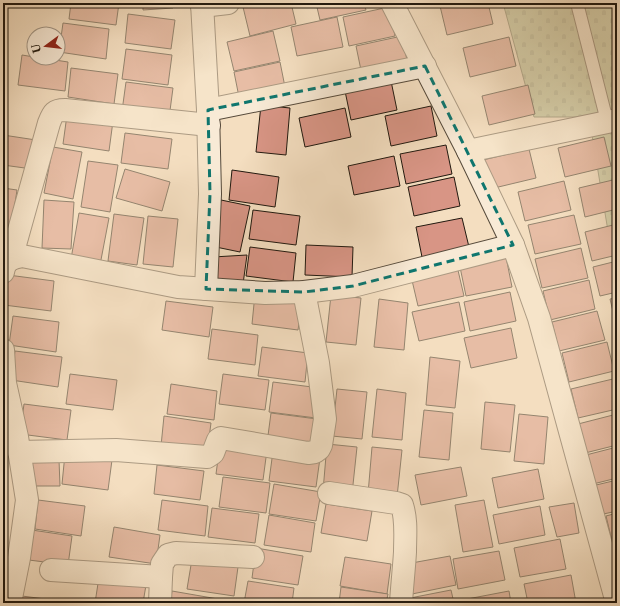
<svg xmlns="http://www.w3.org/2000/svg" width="620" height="606" viewBox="0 0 620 606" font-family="'Libre Caslon Text',serif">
  <defs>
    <pattern id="cemetery-stones" width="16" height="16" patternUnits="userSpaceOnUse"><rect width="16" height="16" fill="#b6c296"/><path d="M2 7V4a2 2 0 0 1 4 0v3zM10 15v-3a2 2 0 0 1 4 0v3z" fill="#9ca680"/></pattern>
  </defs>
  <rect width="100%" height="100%" fill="#f4dec0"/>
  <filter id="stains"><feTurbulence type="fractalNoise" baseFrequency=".005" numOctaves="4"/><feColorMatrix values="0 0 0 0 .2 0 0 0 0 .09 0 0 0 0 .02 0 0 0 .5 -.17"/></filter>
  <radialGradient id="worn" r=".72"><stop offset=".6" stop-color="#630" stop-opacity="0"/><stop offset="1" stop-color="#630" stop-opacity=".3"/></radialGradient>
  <path fill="url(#cemetery-stones)" stroke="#6c6e52" d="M 503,3 L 617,3 L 617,243 L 610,243 L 589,117 L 534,117 Z"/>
  <g fill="#d89585" stroke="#21190f">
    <path d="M 71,3 L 119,3 L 116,25 L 69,19 Z"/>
    <path d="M 143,3 L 173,3 L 173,8 L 143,10 Z"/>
    <path d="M 258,3 L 291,3 L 296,24 L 250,36 L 243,7 Z"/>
    <path d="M 316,3 L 364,3 L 366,10 L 320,20 Z"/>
    <path d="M 454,3 L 488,3 L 493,24 L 447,35 L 440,6 Z"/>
    <path d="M 389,7 L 395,36 L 349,46 L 343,17 Z"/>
    <path d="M 128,14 L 175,20 L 171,49 L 125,43 Z"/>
    <path d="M 337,17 L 343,47 L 297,56 L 291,27 Z"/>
    <path d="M 63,23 L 109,29 L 106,59 L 59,52 Z"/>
    <path d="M 273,31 L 280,61 L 234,71 L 227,42 Z"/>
    <path d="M 402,36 L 408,65 L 362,75 L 356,46 Z"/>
    <path d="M 509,37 L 516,66 L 470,77 L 463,48 Z"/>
    <path d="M 126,49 L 172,55 L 168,85 L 122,79 Z"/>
    <path d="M 22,55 L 34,57 L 34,58 L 42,58 L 68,62 L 65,91 L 18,85 Z"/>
    <path d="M 280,62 L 286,92 L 240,102 L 234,72 Z"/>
    <path d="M 71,68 L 118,74 L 114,104 L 68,97 Z"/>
    <path d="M 391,81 L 397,110 L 351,120 L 345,91 Z"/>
    <path d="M 126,82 L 173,88 L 169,118 L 122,111 Z"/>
    <path d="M 528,85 L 535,114 L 489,125 L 482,96 Z"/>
    <path d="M 261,105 L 290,108 L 286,155 L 256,152 Z"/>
    <path d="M 431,106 L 437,136 L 391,146 L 385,116 Z"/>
    <path d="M 345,108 L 351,137 L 305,147 L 299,118 Z"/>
    <path d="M 67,115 L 113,121 L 109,151 L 63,144 Z"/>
    <path d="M 125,133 L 172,139 L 168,169 L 121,163 Z"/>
    <path d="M 3,135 L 36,140 L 32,169 L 3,165 Z"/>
    <path d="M 604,137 L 611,166 L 565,177 L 558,148 Z"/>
    <path d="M 446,145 L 452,174 L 406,184 L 400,154 Z"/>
    <path d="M 53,147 L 82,152 L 73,199 L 44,193 Z"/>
    <path d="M 529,149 L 536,178 L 490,189 L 483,160 Z"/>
    <path d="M 394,156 L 400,186 L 354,195 L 348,166 Z"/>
    <path d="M 88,161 L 118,165 L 110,212 L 81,207 Z"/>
    <path d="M 125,169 L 170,182 L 162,211 L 116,198 Z"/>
    <path d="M 232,170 L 279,177 L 275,207 L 229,200 Z"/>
    <path d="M 454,177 L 460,206 L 414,216 L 408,187 Z"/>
    <path d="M 617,179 L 617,209 L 585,217 L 579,188 Z"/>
    <path d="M 564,181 L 571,210 L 525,221 L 518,192 Z"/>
    <path d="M 3,188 L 17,190 L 10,237 L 3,236 Z"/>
    <path d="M 44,200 L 74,202 L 71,249 L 42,248 Z"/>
    <path d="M 221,200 L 250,206 L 240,252 L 211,246 Z"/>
    <path d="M 253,210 L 300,216 L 296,245 L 249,239 Z"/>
    <path d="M 79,213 L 109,218 L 100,265 L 71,259 Z"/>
    <path d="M 114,214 L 144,218 L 137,265 L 108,261 Z"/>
    <path d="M 574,215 L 581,244 L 535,254 L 528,225 Z"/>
    <path d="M 148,216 L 178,219 L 173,267 L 143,264 Z"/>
    <path d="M 462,218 L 469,247 L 422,257 L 416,227 Z"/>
    <path d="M 617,224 L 617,255 L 592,261 L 585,232 Z"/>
    <path d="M 306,245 L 353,247 L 352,277 L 305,275 Z"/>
    <path d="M 250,247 L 296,253 L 293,282 L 246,276 Z"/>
    <path d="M 581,248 L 588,278 L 542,288 L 535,259 Z"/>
    <path d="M 247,255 L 243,284 L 216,283 L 213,257 Z"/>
    <path d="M 506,257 L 512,287 L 466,296 L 460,267 Z"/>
    <path d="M 617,261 L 617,292 L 600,296 L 593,267 Z"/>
    <path d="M 457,266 L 464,296 L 418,306 L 411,276 Z"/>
    <path d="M 8,275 L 54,281 L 51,311 L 4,305 Z"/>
    <path d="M 589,280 L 595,309 L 550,320 L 543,291 Z"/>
    <path d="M 510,292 L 516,321 L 470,331 L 464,302 Z"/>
    <path d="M 255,294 L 302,301 L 298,330 L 252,324 Z"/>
    <path d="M 331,295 L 361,298 L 356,345 L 326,342 Z"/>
    <path d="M 617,298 L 617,328 L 610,299 Z"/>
    <path d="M 379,299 L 408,303 L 404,350 L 374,347 Z"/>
    <path d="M 166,301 L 213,307 L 209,337 L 162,330 Z"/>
    <path d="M 459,302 L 465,331 L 419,341 L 412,312 Z"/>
    <path d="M 597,311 L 605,340 L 559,351 L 552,322 Z"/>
    <path d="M 13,316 L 59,322 L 56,352 L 9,345 Z"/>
    <path d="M 511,328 L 517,358 L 471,368 L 464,338 Z"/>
    <path d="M 212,329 L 258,335 L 255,365 L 208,359 Z"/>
    <path d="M 607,342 L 614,371 L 569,382 L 562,353 Z"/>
    <path d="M 262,347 L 308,353 L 305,382 L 258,376 Z"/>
    <path d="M 15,351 L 62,357 L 58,387 L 11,380 Z"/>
    <path d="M 430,357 L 460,361 L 455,408 L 426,405 Z"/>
    <path d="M 70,374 L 117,380 L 113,410 L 66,404 Z"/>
    <path d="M 223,374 L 269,380 L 265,410 L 219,404 Z"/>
    <path d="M 617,378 L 617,409 L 578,418 L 571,389 Z"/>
    <path d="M 273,382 L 320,388 L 316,418 L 269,412 Z"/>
    <path d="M 171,384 L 217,391 L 214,420 L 167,414 Z"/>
    <path d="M 337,389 L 367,392 L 362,439 L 332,436 Z"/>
    <path d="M 377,389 L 406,393 L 402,440 L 372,437 Z"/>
    <path d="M 485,402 L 515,405 L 510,452 L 481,449 Z"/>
    <path d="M 24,404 L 71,410 L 67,440 L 20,434 Z"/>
    <path d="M 424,410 L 453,413 L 449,460 L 419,457 Z"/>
    <path d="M 271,413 L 317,419 L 314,449 L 267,443 Z"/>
    <path d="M 519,414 L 548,417 L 544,464 L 514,461 Z"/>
    <path d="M 617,414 L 617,445 L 585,453 L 578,424 Z"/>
    <path d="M 164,416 L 211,423 L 207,453 L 161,446 Z"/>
    <path d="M 220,444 L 267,450 L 263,480 L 216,474 Z"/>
    <path d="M 327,444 L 357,447 L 352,494 L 323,491 Z"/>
    <path d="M 372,447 L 402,450 L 397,497 L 368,494 Z"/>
    <path d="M 617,447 L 617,478 L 593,484 L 586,455 Z"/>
    <path d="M 273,451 L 320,458 L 316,487 L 269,481 Z"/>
    <path d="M 65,454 L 112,460 L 108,490 L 62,484 Z"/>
    <path d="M 32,460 L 59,460 L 60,486 L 32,486 Z"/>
    <path d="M 157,465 L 204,471 L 200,500 L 154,494 Z"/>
    <path d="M 461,467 L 467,496 L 421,505 L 415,475 Z"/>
    <path d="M 538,469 L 544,499 L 498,508 L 492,478 Z"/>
    <path d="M 223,477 L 270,483 L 266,513 L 219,507 Z"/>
    <path d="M 617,480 L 617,511 L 599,515 L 592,486 Z"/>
    <path d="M 274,484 L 321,492 L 316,521 L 269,514 Z"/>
    <path d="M 38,500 L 85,506 L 81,536 L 35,529 Z"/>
    <path d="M 162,500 L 208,506 L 205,536 L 158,530 Z"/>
    <path d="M 484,500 L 493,547 L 463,552 L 455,505 Z"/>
    <path d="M 574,503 L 579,533 L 557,537 L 549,507 Z"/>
    <path d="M 326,504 L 372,511 L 367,541 L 321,533 Z"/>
    <path d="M 540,506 L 545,535 L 499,544 L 493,515 Z"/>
    <path d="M 212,508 L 259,514 L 255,543 L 208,537 Z"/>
    <path d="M 617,513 L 617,544 L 613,545 L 606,516 Z"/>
    <path d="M 269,515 L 315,523 L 311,552 L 264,545 Z"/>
    <path d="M 114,527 L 160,535 L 156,564 L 109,557 Z"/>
    <path d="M 25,529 L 72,536 L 68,565 L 21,559 Z"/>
    <path d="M 560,539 L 566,569 L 520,577 L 514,548 Z"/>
    <path d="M 256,548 L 303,556 L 298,585 L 252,578 Z"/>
    <path d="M 499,551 L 505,580 L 458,589 L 453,559 Z"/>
    <path d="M 450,556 L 456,585 L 412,594 L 406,564 Z"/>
    <path d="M 345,557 L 391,564 L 387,594 L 340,586 Z"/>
    <path d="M 192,559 L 238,567 L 234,596 L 187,589 Z"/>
    <path d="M 571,575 L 576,603 L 528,603 L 524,584 Z"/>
    <path d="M 99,577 L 146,585 L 143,603 L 95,603 Z"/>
    <path d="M 248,581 L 294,588 L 292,603 L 244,603 Z"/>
    <path d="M 341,587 L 388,594 L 386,603 L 339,603 Z"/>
    <path d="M 451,590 L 454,603 L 406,603 L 405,599 Z"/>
    <path d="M 172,591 L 218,599 L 217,603 L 170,603 Z"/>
    <path d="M 509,591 L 511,603 L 463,603 L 462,600 Z"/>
    <path d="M 14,595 L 53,600 L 52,603 L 13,603 Z"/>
  </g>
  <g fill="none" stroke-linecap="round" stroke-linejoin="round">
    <g stroke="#564a3b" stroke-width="14">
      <path id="service" d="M 577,3 L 607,121"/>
    </g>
    <g stroke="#564a3b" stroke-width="24">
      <g id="minor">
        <path d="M 202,3 L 208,110 L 210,194 L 206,289"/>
        <path d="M 392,3 L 468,151 L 513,245 L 539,318 L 617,603"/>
        <path d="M 202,6 L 228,3"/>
        <path d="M 208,110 L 425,66"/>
        <path d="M 468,151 L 617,120"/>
        <path d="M 11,259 L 49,123 C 53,113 54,110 65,110 L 209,125"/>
        <path d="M 3,272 C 5,260 12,258 22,256 L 178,287 L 265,293 L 304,292 L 353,286 L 513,245"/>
        <path d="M 3,350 L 5,383 L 17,437 L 27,500 L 19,558 L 10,603"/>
        <path d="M 19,452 L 116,450 L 207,457 L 213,453 L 218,440 L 221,438 L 308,453 L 315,452 L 319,449 L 321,445 L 325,419 L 318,363 L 304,292"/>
        <path d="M 329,493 L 396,503 L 402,505 C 407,521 405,536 405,552 C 404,569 402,586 401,603"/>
        <path d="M 51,570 L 161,577"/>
        <path d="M 160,603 L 161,577 L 162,564 L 168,555 L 176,553 L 253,557"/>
      </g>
    </g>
    <use href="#service" stroke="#f8ead6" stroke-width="12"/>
    <use href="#minor" stroke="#f8ead6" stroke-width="22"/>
  </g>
  <path d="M0 0H620V606H0ZM 425,66 L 513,245 L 353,286 L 304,292 L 206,289 L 210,194 L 208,110 Z" fill="#f4dec0" fill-opacity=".55" fill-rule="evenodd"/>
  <path fill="none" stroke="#0f766e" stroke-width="3" stroke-dasharray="8 5" stroke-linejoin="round" d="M 425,66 L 513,245 L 353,286 L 304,292 L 206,289 L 210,194 L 208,110 Z"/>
  <rect width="620" height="606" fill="none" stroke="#f4dec0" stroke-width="16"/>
  <rect x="4" y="4" width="612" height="598" fill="none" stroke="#21190f" stroke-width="2"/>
  <rect x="8" y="8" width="604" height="590" fill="none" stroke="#21190f"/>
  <g transform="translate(46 46) rotate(255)"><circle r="19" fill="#f8ead6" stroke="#a29686"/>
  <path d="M0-3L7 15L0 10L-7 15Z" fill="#8f2418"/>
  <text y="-6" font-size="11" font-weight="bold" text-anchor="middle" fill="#21190f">U</text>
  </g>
  <rect width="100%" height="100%" filter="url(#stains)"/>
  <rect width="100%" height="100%" fill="url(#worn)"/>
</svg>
